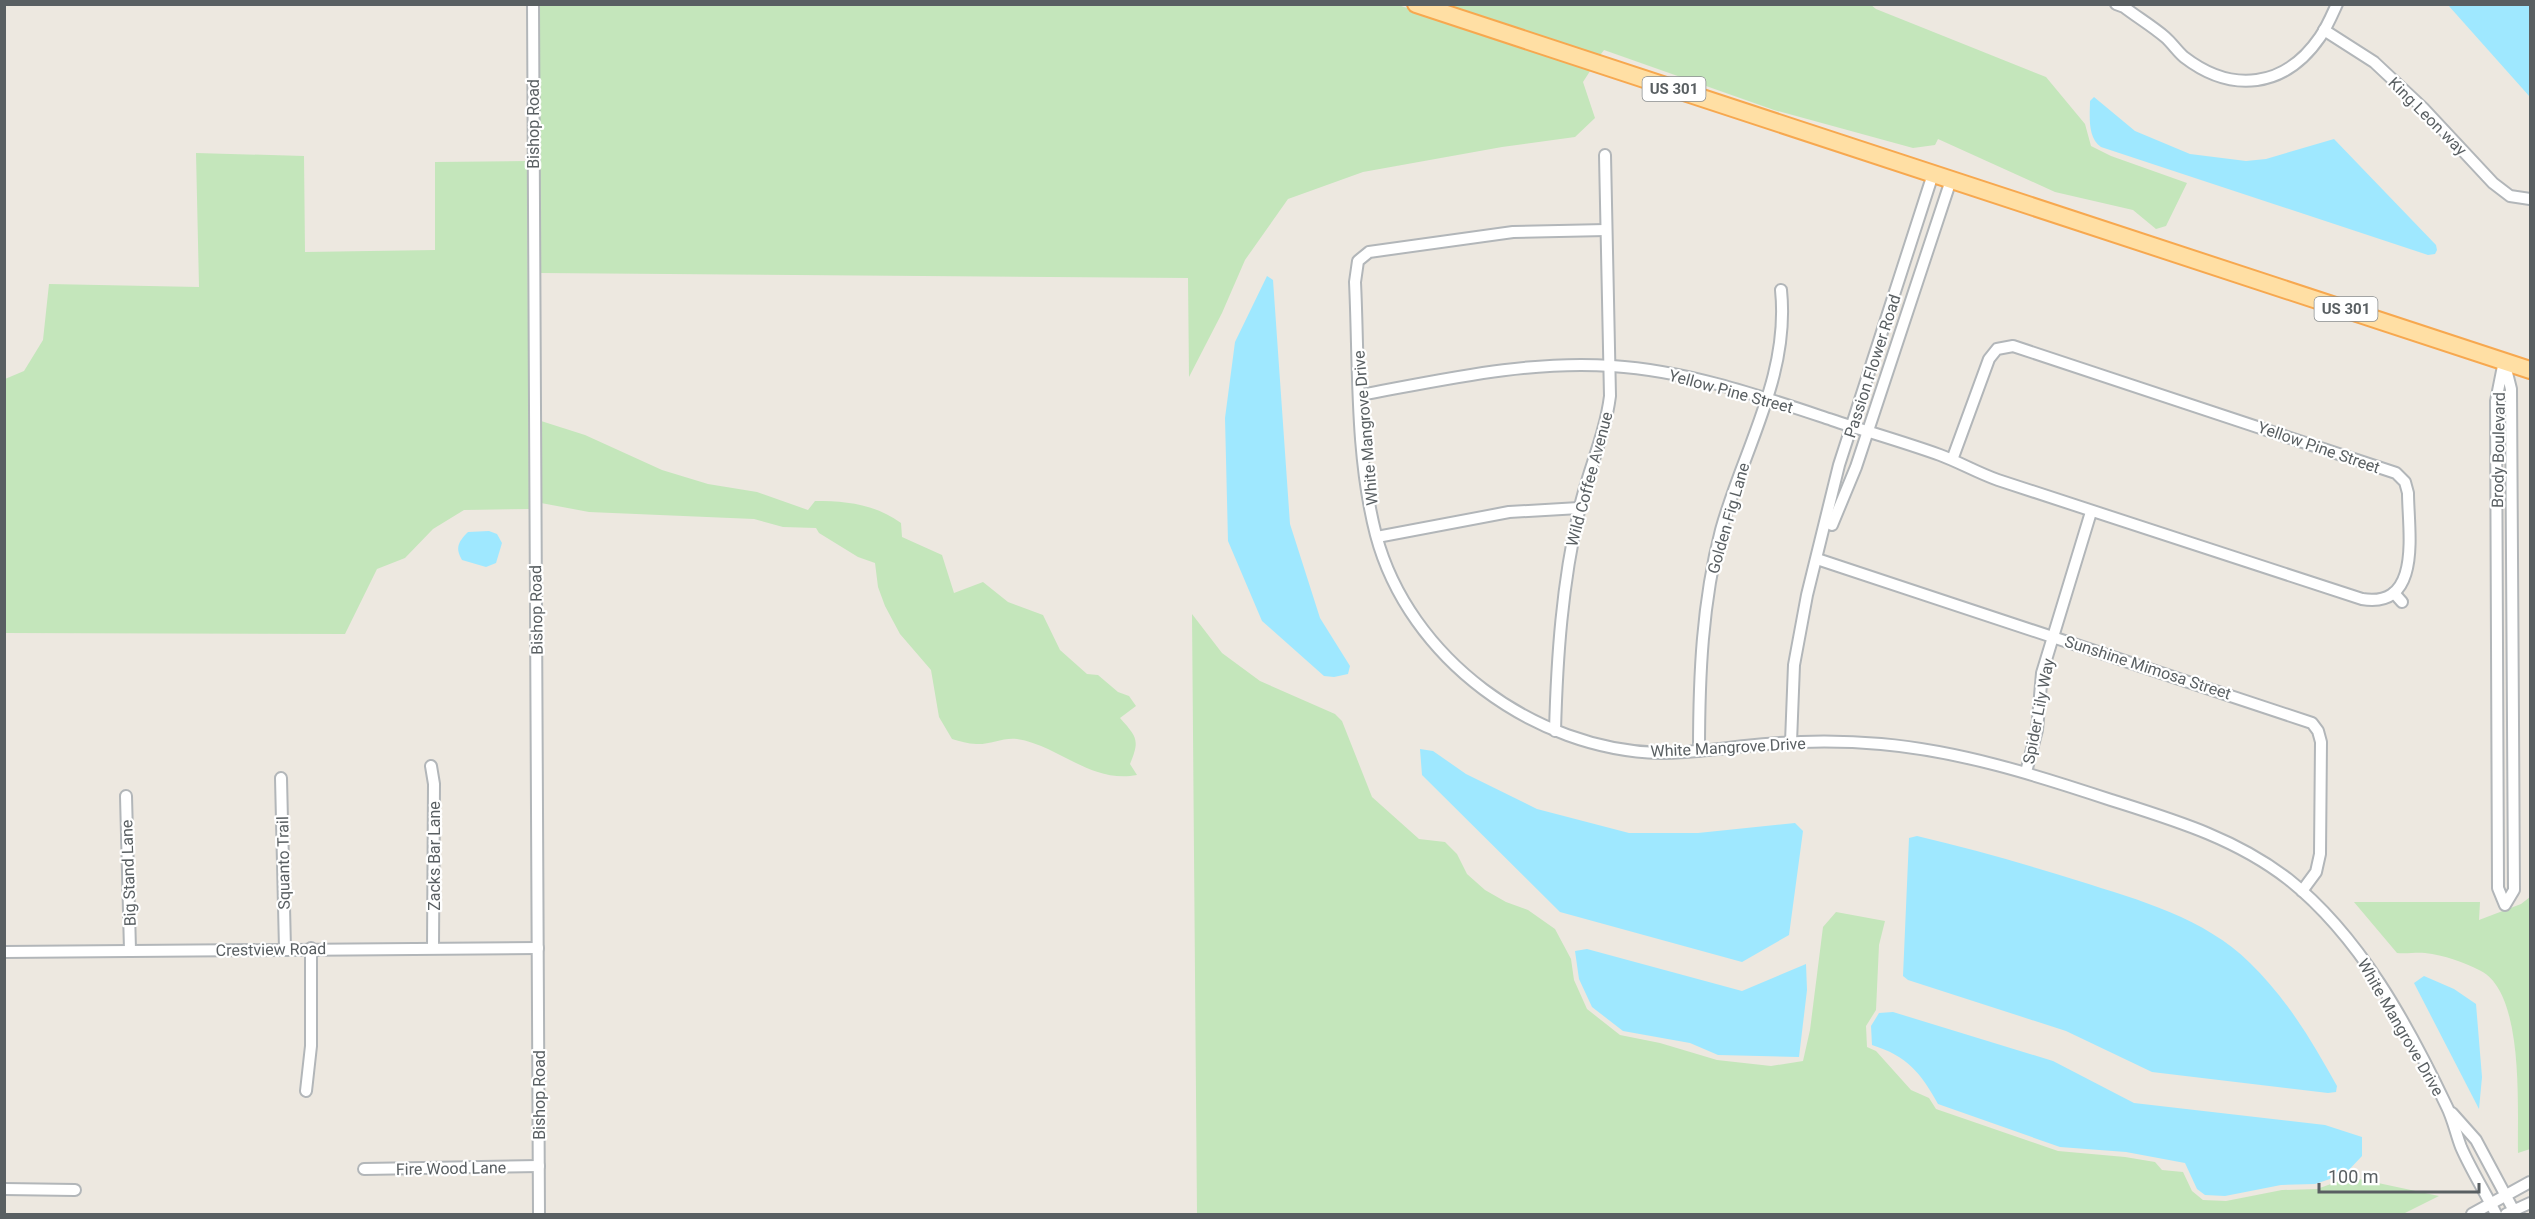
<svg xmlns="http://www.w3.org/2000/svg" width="2535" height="1219" viewBox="0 0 2535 1219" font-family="Roboto,sans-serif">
  <rect width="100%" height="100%" fill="#ede8e0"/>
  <g fill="#c4e6bb">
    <path d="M 539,5 L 1398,5 L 1592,68 L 1583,82 L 1595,118 L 1575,137 L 1502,147 L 1363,172 L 1288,199 L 1245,260 L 1222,313 L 1189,377 L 1188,278 L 540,273 Z"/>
    <path d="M 1434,5 L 1871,5 L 1876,9 L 2046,77 L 2085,124 L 2091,146 L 2111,156 L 2187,183 L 2166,226 L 2156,229 L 2133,210 L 2055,192 L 1938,139 L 1935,145 L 1913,148 L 1774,110 L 1604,50 L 1598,58 Z"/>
    <path d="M 196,153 L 304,156 L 305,252 L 435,250 L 435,162 L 527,161 L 529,509 L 464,510 L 433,529 L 405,558 L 377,569 L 345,634 L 5,633 L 5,379 L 24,371 L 43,340 L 49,284 L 199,287 Z"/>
    <path d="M 541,421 L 585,435 L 662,470 L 708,484 L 757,492 L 808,510 L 815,501 C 846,501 875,504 901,523 L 902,537 L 942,555 L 954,593 L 983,582 L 1008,602 L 1043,615 L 1060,650 L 1087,674 L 1098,675 L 1118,692 L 1129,696 L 1136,706 L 1120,718 C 1137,737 1140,740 1130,764 L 1137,775 C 1091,784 1058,745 1017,739 C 1004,737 989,745 976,744 C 968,744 960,741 952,739 L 939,717 L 931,670 L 900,634 L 885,606 L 878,587 L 875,563 L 858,557 L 819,533 L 816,528 L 783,527 L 754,519 L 589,512 L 541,503 Z"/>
    <path d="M 1192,614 L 1222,653 L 1260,681 L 1335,714 L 1342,721 L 1372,797 L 1419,839 L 1445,842 L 1457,854 L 1467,874 L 1485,890 L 1506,902 L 1528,910 L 1555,929 L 1571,959 L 1574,980 L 1587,1009 L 1620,1035 L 1660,1043 L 1717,1060 L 1771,1066 L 1803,1061 L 1810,1030 L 1823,927 L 1836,912 L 1885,921 L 1879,945 L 1876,1010 L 1866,1026 L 1867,1047 L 1876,1051 L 1911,1090 L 1929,1098 L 1936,1109 L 2058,1151 L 2125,1157 L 2155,1162 L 2162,1170 L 2183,1172 L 2192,1191 L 2203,1200 L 2226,1201 L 2282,1190 L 2317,1189 L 2350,1177 L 2439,1196 L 2403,1214 L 1197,1214 Z"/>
    <path d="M 2530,897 L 2530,1149 L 2518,1153 C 2517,1110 2525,994 2481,971 C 2464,962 2444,955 2425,953 C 2416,952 2407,954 2397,953 L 2354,902 L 2480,902 L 2479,920 L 2521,904 Z"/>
  </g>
  <g fill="#9fe8ff">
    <path d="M 2448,5 L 2530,5 L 2530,97 Z"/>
    <path d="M 2094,97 L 2135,131 L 2190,154 L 2246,161 L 2266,159 L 2334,139 L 2436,245 L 2437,250 L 2435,254 L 2428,255 L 2101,147 C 2087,137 2090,116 2090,101 Z"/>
    <path d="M 1267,276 L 1273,280 L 1290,524 L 1320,618 L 1350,666 L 1348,674 L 1334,677 L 1324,676 L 1262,621 L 1228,541 L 1225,418 L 1235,342 Z"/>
    <path d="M 489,531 L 497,534 L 502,543 L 496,563 L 486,567 L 462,560 C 455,548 458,542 468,532 Z"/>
    <path d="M 1420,749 L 1433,751 L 1466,774 L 1537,809 L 1629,833 L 1698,833 L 1795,823 L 1803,831 L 1789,935 L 1742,962 L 1560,912 L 1422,775 Z"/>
    <path d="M 1917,836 C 1972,849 2025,864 2079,881 C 2139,900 2205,918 2250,963 C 2287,999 2312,1041 2337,1086 L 2336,1092 L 2328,1093 L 2152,1072 L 2066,1031 L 1908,980 L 1903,976 L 1909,838 Z"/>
    <path d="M 1587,949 L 1742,991 L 1806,964 L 1807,990 L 1799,1057 L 1718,1055 L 1690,1043 L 1623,1031 L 1592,1007 L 1579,979 L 1575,951 Z"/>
    <path d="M 2424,976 L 2454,989 L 2476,1004 L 2482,1077 L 2479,1109 L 2414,983 Z"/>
    <path d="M 1893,1012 L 2053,1061 L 2134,1103 L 2325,1125 L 2362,1137 L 2362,1156 L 2345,1174 L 2315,1184 L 2281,1185 L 2225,1196 L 2205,1195 L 2197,1189 L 2185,1163 L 2126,1152 L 2060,1147 L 1938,1104 C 1921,1073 1907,1056 1872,1045 L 1871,1026 L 1879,1013 Z"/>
  </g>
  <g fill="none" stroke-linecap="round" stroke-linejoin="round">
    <g stroke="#b2b6b9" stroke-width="14">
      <g id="street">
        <path d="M 533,4 L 539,1214"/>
        <path d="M 2116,4 L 2124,7 C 2137,17 2152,26 2165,37 C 2172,43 2177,51 2184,57 C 2232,94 2285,88 2320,37 C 2327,27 2332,15 2337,4"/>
        <path d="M 2324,30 L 2374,62 L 2423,108 L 2493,183 L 2510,196 L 2530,199"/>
        <path d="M 1606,230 L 1513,232 L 1369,252 L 1358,261 L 1355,282 C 1359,365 1355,454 1376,535 C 1409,659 1535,750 1660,753 C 1689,753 1717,749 1745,746 C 1790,741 1836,740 1881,744 C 1960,751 2036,775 2111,800 C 2174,820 2235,838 2288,879 C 2360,936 2408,1025 2447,1107 C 2453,1119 2456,1134 2461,1147 C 2471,1170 2485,1192 2496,1214"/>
        <path d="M 2504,361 L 2511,389 L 2514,890 L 2505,905 L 2498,888 L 2496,401 Z"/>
        <path d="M 1360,395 C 1442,380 1528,360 1612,366 C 1689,371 1760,396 1832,420 C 1868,432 1904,442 1940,455 C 1959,462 1978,473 1998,480 L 2362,599 C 2423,609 2408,530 2408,493 L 2405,482 L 2396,473 L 2013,346 L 1997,349 L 1989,359 L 1952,460"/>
        <path d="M 1832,525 L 1856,467 L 1951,180"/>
        <path d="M 1377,537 L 1509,512 L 1579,508"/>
        <path d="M 1817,559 L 2312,723 L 2318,731 L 2321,742 L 2320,854 L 2316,872 L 2302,891"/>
        <path d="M 2394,593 L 2402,602"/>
        <path d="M 1555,731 C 1557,657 1562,584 1579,511 C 1587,473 1605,436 1610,396 L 1605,155"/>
        <path d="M 1791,742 L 1794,665 L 1807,595 L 1839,465 L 1933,174"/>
        <path d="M 1699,751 C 1699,676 1702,603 1721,530 C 1743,450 1790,376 1781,290"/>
        <path d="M 431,766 L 434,784 L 433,947"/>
        <path d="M 2026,772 L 2037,730 L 2042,673 L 2091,512"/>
        <path d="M 281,778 L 285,949"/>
        <path d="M 126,796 L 130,950"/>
        <path d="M 4,952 L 538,948"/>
        <path d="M 306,1091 L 311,1046 L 311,948"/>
        <path d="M 2452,1113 L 2476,1140 L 2514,1211"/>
        <path d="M 364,1169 L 539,1166"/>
        <path d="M 4,1189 L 75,1190"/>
        <path d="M 2472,1214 L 2530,1182"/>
        <path d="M 2506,1214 L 2530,1203"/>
      </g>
    </g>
    <g stroke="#f7a84f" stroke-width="20">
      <path id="primary" d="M 1416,4 L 2530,370"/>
    </g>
    <use href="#street" stroke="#fff" stroke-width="10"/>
    <use href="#primary" stroke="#ffdfa4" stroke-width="16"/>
  </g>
  <g text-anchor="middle" stroke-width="4.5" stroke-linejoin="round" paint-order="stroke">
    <g fill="#fff" stroke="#8b8f91" stroke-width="1.5">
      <rect x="1642.5" y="77" width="63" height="24" rx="4.5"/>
      <rect x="2314.5" y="297" width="63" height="24" rx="4.5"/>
    </g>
    <g font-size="15" font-weight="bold" fill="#595f62">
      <text x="1674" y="94">US 301</text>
      <text x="2346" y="314">US 301</text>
    </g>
    <g font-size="16" fill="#595f62" stroke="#fff">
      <text transform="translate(2428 116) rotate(45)" y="6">King Leon way</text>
      <text transform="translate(533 124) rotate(-90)" y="6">Bishop Road</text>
      <text transform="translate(1872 366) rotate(-72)" y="6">Passion Flower Road</text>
      <text transform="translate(1731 391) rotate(15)" y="6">Yellow Pine Street</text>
      <text transform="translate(1365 428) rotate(-95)" y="6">White Mangrove Drive</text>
      <text transform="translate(2319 447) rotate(19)" y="6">Yellow Pine Street</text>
      <text transform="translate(2498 450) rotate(-89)" y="6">Brody Boulevard</text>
      <text transform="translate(1589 479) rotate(-75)" y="6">Wild Coffee Avenue</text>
      <text transform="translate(1728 518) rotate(-74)" y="6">Golden Fig Lane</text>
      <text transform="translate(536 610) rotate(-91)" y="6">Bishop Road</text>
      <text transform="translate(2148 667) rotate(18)" y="6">Sunshine Mimosa Street</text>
      <text transform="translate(2038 711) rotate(-79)" y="6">Spider Lily Way</text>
      <text transform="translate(1728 747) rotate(-3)" y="6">White Mangrove Drive</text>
      <text transform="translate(434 856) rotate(-90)" y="6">Zacks Bar Lane</text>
      <text transform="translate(283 863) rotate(-91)" y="6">Squanto Trail</text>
      <text transform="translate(128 873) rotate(-92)" y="6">Big Stand Lane</text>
      <text transform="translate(271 949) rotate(-1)" y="6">Crestview Road</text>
      <text transform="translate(2401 1027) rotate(60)" y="6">White Mangrove Drive</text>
      <text transform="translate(539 1095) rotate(-90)" y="6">Bishop Road</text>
      <text transform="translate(451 1168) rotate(-1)" y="6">Fire Wood Lane</text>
    </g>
  </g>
  <rect width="2535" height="1219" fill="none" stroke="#595f62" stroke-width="12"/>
  <path d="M2319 1183v9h160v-9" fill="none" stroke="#595f62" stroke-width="3"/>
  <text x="2328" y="1183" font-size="18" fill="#595f62" stroke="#ffffff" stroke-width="4.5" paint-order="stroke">100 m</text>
</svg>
